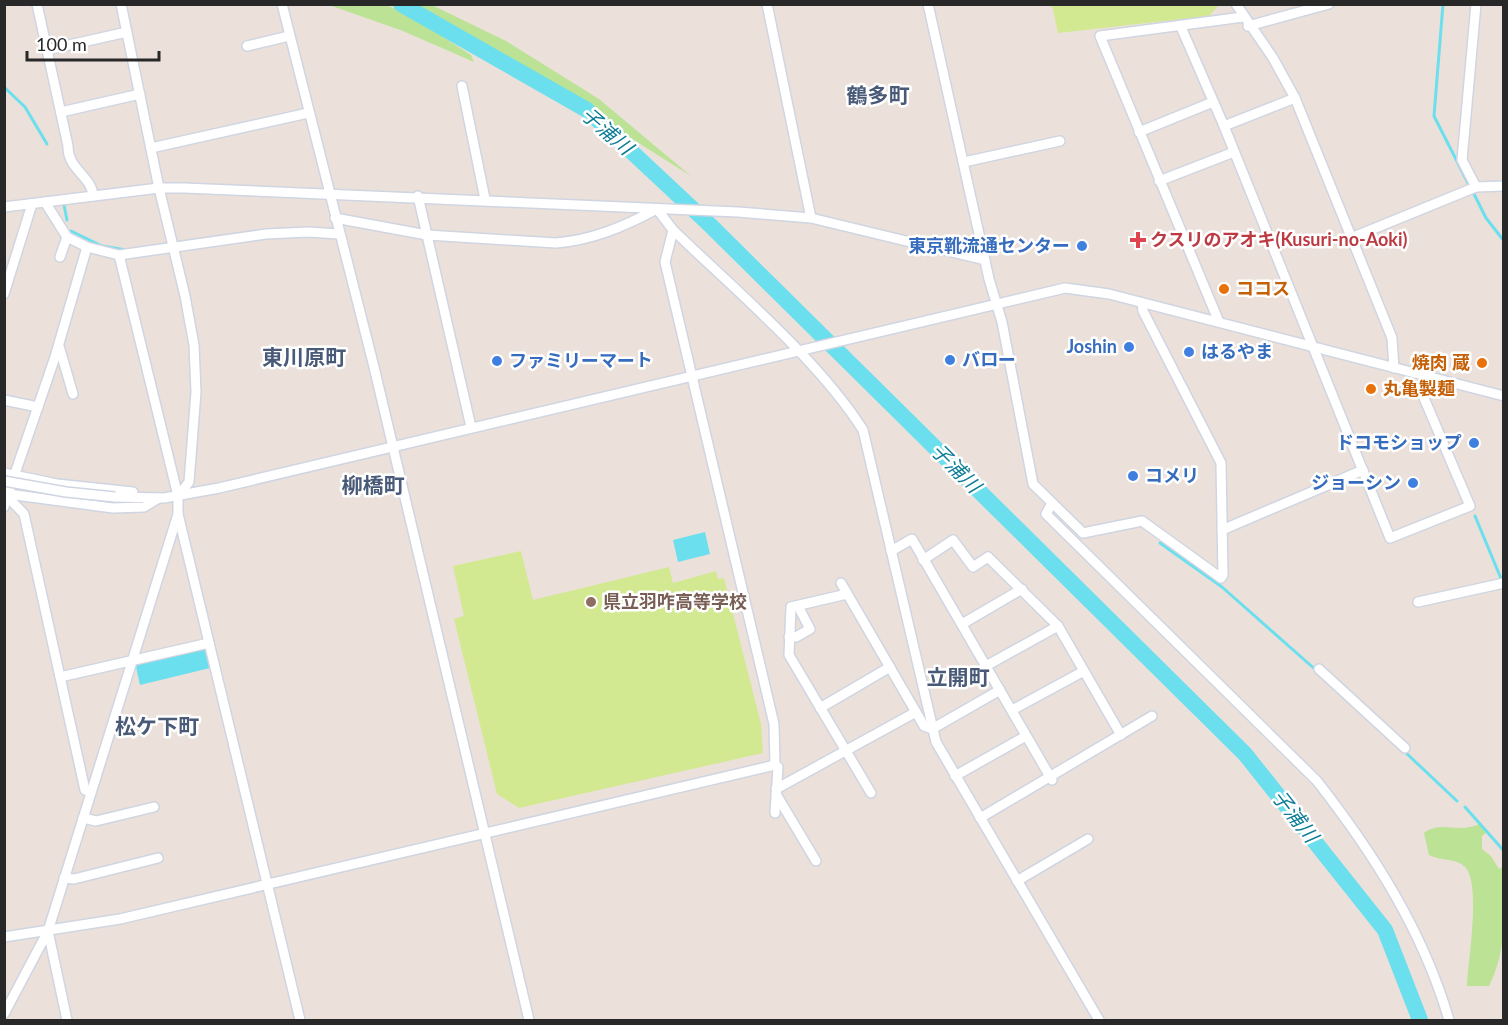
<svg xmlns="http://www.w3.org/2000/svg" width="1508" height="1025" viewBox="0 0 1508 1025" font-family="Lato,'Noto Sans JP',sans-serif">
  <rect width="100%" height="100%" fill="#ebe1da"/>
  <g fill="#bce296">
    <path d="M 329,5 L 386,5 L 404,12 L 471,55 L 474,62 L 403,31 Z"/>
    <path d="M 410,5 L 432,5 L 506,41 L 599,99 L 691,176 L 626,135 L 589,104 C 578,104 560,93 555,83 L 457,34 L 446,24 Z"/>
    <path d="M 1479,824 L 1486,833 L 1482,836 L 1482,849 L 1491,856 L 1499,869 L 1503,867 C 1504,908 1508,949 1489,986 L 1467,986 C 1468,962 1482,881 1464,866 C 1455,858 1440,861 1429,855 L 1424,833 C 1441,820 1460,834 1479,824 Z"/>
  </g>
  <g fill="#d2e991">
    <path d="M 1052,5 L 1052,4 L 1219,5 L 1209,16 L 1058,33 Z"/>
    <path d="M 521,551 L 533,600 L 669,567 L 673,583 L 716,571 L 718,579 L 724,578 L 761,724 L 763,753 L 519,808 L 497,794 L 454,619 L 464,616 L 453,566 Z"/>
  </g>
  <g fill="#6cdfee">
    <path d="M 705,532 L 710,554 L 678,562 L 673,540 Z"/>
    <path d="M 205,647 L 210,668 L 140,685 L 136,667 L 137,660 Z"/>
  </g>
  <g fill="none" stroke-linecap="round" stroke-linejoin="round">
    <g stroke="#6cdfee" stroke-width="3">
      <path d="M 1443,4 L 1434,116 L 1468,183"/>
      <path d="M 4,87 L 25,107 L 47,144"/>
      <path d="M 1474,194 L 1486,218 L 1504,241"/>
      <path d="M 64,205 L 67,220"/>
      <path d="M 71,231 L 102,246 L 126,250"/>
      <path d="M 1475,516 L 1502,581"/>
      <path d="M 1160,543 L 1222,587 L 1317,671"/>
      <path d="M 1404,751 L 1457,801"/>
      <path d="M 1465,807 L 1504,851"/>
    </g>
    <path stroke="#6cdfee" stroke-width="16" d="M 401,4 L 587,110 L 711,226 L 1245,754 L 1385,930 L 1420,1020"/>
    <g stroke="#cfd5e1" stroke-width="12">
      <g id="minor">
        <path d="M 37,4 L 68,146 C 67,169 92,176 93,196"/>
        <path d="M 121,4 L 159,188 L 185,296 L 194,345 L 196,392 L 189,482 L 178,496"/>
        <path d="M 282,4 L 374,367 L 529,1020"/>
        <path d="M 767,4 L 811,218"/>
        <path d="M 928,4 L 989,279 L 1002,322 L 1033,484 L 1083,533 L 1142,521 L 1221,578 L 1223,575 L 1221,463 L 1143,311 L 1142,303"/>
        <path d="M 1236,4 L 1273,58 L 1295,98 L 1392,338 L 1394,368"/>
        <path d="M 1248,26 L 1329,4"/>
        <path d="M 1181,27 L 1224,126 L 1390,538 L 1470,506 L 1421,391 L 1425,376"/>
        <path d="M 247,46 L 289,36"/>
        <path d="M 47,50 L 127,32"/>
        <path d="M 462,86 L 485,199"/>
        <path d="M 61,112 L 140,94"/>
        <path d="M 1224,126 L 1295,98"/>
        <path d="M 1139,132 L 1213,102"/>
        <path d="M 151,148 L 308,113"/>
        <path d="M 964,162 L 1060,141"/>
        <path d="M 1159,181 L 1234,152"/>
        <path d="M 1476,187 L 1462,160 L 1476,4"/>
        <path d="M 418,196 L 471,427"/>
        <path d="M 45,202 L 67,237 L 87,247 L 119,255 L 266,234 L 308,232 L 339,234"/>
        <path d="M 4,207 L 159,188 L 184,188 L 738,212 L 811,218 L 985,260"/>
        <path d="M 657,209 L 673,230 C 734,289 818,359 863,430 L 936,742 L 1099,1020"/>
        <path d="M 335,218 L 427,235 L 556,243 C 592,240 623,227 655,210"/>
        <path d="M 1351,238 L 1476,187 L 1504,186"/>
        <path d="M 119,255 L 178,496 L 178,514 L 300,1020"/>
        <path d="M 60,257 L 67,237"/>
        <path d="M 4,294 L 32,204"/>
        <path d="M 1219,322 L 1100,36 L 1243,17"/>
        <path d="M 59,346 L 73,394"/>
        <path d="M 4,400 L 38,407"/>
        <path d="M 4,473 L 57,484 L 133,492"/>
        <path d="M 4,493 L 24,514 L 85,790 L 91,792"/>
        <path d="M 8,494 L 55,357 L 87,247"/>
        <path d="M 115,497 L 164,498 L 219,488 L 1065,288 L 1109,294 L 1504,396"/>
        <path d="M 1052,503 L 1046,514 L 1317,781 C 1374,854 1423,931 1449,1020"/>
        <path d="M 4,507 L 8,494 L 113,508 L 144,507 L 159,498"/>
        <path d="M 1222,530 L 1363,470"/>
        <path d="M 891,551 L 912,539 L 1052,780"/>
        <path d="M 923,560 L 953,540 L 973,567 L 988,557 L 1058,626 L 1121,735"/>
        <path d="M 841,583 L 924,726 L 932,729 L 1000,690"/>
        <path d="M 847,594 L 791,607 L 789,655 L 871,793"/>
        <path d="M 1418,602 L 1504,583"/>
        <path d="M 962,624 L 1022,589"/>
        <path d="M 789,637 L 796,637 L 810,629 L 798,606"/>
        <path d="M 986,666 L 1058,626"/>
        <path d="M 1319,669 L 1405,748"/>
        <path d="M 60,677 L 209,643"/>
        <path d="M 820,708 L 890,667"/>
        <path d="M 1012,710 L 1084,671"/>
        <path d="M 955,776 L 1026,736"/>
        <path d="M 776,789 L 916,712"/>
        <path d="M 776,794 L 816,861"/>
        <path d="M 775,813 L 778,767 L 775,765"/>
        <path d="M 83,818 L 96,821 L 154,807"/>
        <path d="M 980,818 L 1152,716"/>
        <path d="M 64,878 L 74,879 L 158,858"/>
        <path d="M 1017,881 L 1088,839"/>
        <path d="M 48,931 L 67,1020"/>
        <path d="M 4,937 L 120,919 L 775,765 L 774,724 L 665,262 L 673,230"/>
        <path d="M 4,1014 L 48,931 L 178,514"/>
      </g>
    </g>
    <use href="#minor" stroke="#fff" stroke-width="9"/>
    <g stroke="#cfd5e1" stroke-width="12" stroke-linecap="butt">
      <path id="minor-bridge" d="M 4,481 L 66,492 L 115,497"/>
    </g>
    <use href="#minor-bridge" stroke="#fff" stroke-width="9"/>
  </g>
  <path fill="#e0444e" stroke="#fff" stroke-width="2" d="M1135 231h6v6h6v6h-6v6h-6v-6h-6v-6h6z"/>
  <g fill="#3f7fe0" stroke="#fff" stroke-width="2">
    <circle cx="1082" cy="246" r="6"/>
    <circle cx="1129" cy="347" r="6"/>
    <circle cx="1189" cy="352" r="6"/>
    <circle cx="950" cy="360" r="6"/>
    <circle cx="497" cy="361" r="6"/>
    <circle cx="1474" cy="443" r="6"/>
    <circle cx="1133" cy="476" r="6"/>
    <circle cx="1413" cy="483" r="6"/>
  </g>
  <g fill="#e8710a" stroke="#fff" stroke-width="2">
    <circle cx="1224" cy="289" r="6"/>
    <circle cx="1482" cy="363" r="6"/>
    <circle cx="1371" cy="389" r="6"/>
  </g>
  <circle fill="#8d6e63" stroke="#fff" stroke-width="2" cx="591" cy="602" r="6"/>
  <g text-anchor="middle" stroke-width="5" stroke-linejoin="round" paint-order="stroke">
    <g font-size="18" font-weight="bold" fill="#be3a42" stroke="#fff" text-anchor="start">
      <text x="1150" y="246">クスリのアオキ(Kusuri-no-Aoki)</text>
    </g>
    <g font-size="18" font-weight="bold" fill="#366cbe" stroke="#fff" text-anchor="end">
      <text x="1070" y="252">東京靴流通センター</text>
      <text x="1117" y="353">Joshin</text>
      <text x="1201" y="358" text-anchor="start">はるやま</text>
      <text x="962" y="366" text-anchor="start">バロー</text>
      <text x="509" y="367" text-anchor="start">ファミリーマート</text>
      <text x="1462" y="449">ドコモショップ</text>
      <text x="1145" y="482" text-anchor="start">コメリ</text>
      <text x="1401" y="489">ジョーシン</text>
    </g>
    <g font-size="18" font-weight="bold" fill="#c56008" stroke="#fff" text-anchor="start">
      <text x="1236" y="295">ココス</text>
      <text x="1470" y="369" text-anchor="end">焼肉 蔵</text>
      <text x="1383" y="395">丸亀製麺</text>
    </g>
    <g font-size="18" font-weight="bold" fill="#785e54" stroke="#fff" text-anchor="start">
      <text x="603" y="608">県立羽咋高等学校</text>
    </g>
    <g font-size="20" font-style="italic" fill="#0d7d97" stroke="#fff">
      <text transform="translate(607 131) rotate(41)" y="7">子浦川</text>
      <text transform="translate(956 468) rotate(45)" y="7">子浦川</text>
      <text transform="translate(1295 816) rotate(52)" y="7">子浦川</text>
    </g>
    <g font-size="21" font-weight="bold" fill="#495978" stroke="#fff">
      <text x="878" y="103">鶴多町</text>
      <text x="304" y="365">東川原町</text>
      <text x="373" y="493">柳橋町</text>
      <text x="958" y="685">立開町</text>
      <text x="157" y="734">松ケ下町</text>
    </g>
  </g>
  <rect width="1508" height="1025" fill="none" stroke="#282828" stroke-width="12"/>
  <path d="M27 51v9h132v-9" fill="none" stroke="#282828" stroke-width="3"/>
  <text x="36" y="51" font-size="18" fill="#282828" stroke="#ffffff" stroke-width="4.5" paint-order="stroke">100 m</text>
</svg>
